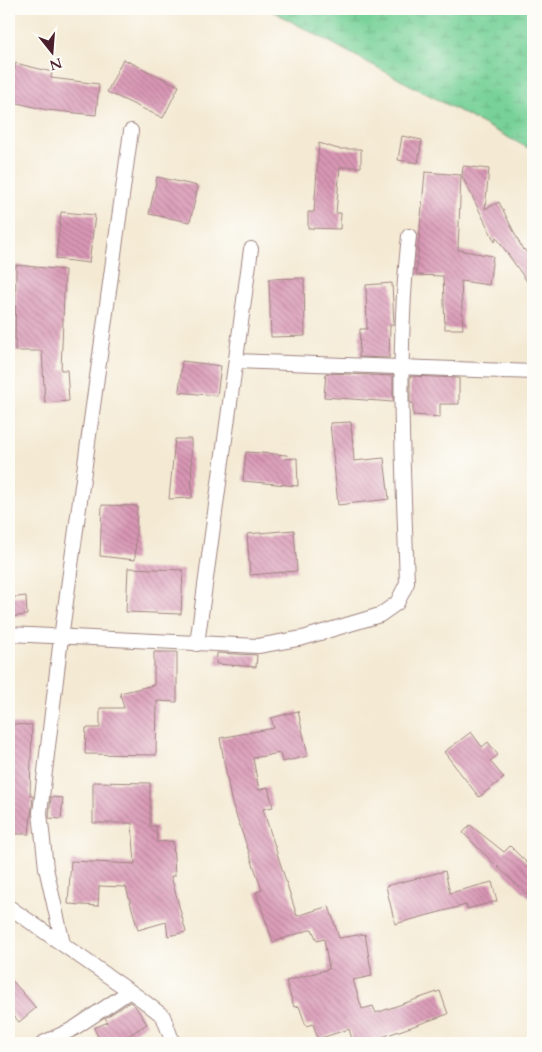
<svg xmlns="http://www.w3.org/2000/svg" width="542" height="1052" viewBox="0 0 542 1052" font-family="Cardo,serif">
  <defs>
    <pattern id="wetland-marsh" width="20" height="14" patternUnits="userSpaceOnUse" patternTransform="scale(1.25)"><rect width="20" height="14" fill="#77d198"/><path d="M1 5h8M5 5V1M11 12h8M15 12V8" fill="none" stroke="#68b383"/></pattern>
    <pattern id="building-back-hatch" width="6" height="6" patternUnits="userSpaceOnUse" patternTransform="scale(1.25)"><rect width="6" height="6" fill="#d997b5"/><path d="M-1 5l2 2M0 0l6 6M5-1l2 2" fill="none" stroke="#b27b93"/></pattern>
  </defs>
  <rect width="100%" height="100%" fill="#fdfcf7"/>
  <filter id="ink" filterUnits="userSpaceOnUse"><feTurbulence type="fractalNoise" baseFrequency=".02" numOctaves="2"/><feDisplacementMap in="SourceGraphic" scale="10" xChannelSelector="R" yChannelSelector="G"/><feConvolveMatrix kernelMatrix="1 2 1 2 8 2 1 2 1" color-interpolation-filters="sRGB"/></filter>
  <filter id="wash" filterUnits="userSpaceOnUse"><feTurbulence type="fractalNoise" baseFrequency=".0096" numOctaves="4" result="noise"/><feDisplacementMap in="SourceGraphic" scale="20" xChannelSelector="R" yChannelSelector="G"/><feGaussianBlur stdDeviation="1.12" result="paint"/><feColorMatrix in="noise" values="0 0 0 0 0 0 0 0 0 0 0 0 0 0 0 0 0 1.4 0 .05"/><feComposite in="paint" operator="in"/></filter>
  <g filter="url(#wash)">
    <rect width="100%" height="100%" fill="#f4ead4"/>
    <path fill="url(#wetland-marsh)" stroke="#607862" d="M 268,9 L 533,9 L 533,143 L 528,148 Z"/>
    <g id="blocks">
      <g fill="url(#building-back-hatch)">
        <path d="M 123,59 L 179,86 L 163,118 L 107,92 Z"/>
        <path d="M 15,63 L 52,72 L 51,78 L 99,84 L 96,115 L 47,110 L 9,101 L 9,70 L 15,70 Z"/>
        <path d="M 402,136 L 422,140 L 418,163 L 398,160 Z"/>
        <path d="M 319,143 L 338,149 L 361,149 L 361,167 L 340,167 L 336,213 L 341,213 L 340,229 L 308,228 L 308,212 L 314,212 Z"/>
        <path d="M 463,166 L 489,169 L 485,209 L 499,202 L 523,250 L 524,249 L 533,262 L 533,290 L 496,237 L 495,242 L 462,176 Z"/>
        <path d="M 425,172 L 461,175 L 458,250 L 493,256 L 489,285 L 461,281 L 463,329 L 445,329 L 443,276 L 416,275 Z"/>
        <path d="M 157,177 L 198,186 L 190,222 L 149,214 Z"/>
        <path d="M 61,212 L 95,215 L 89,263 L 56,259 Z"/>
        <path d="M 16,265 L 65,270 L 61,370 L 67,370 L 69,401 L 45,403 L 42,351 L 15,351 Z"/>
        <path d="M 304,278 L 305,336 L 271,337 L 269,279 Z"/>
        <path d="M 392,283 L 394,325 L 390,325 L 389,358 L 359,357 L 360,329 L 367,329 L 366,285 Z"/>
        <path d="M 182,361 L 221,366 L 217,396 L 179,392 Z"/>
        <path d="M 326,373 L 393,376 L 393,402 L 324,397 Z"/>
        <path d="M 410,376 L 459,378 L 459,404 L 440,404 L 440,417 L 413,415 L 413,403 L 410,403 Z"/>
        <path d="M 351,422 L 354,461 L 384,458 L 389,499 L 338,505 L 330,423 Z"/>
        <path d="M 175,439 L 191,439 L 192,498 L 169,499 Z"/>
        <path d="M 246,452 L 287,455 L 286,459 L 297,458 L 298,486 L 243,481 Z"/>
        <path d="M 102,505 L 137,506 L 135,560 L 100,556 Z"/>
        <path d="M 294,530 L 297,571 L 250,575 L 247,534 Z"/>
        <path d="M 128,568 L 183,570 L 181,614 L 126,612 Z"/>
        <path d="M 26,596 L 27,615 L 9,617 L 9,598 Z"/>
        <path d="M 154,652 L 177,652 L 177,702 L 157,701 L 156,755 L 85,754 L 86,728 L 100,728 L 100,708 L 124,708 L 120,693 L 154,685 Z"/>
        <path d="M 217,653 L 257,655 L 256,667 L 216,664 Z"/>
        <path d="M 298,711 L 308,756 L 282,762 L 280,753 L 253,758 L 259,790 L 268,787 L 273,807 L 263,809 L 297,916 L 329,906 L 339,938 L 365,934 L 372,976 L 353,980 L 362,1009 L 373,1006 L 376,1013 L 440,991 L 448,1014 L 382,1037 L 384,1043 L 353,1043 L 349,1029 L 318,1039 L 313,1024 L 306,1026 L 299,1006 L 294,1007 L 286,981 L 329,969 L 324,939 L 317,941 L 312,929 L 273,942 L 256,892 L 262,890 L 231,800 L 220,738 L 274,728 L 271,718 Z"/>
        <path d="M 9,724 L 32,725 L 30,796 L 33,796 L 29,834 L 9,834 Z"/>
        <path d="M 471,732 L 482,747 L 488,742 L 498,755 L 490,761 L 504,778 L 479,797 L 444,752 Z"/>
        <path d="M 93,782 L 150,783 L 150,826 L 156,826 L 157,842 L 173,841 L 175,876 L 171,876 L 186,932 L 168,936 L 166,922 L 138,930 L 126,887 L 99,886 L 98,906 L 68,904 L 71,861 L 135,864 L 132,823 L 93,823 Z"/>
        <path d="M 51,797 L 63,798 L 61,819 L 49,818 Z"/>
        <path d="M 470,825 L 504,852 L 510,846 L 533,869 L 533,901 L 463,833 Z"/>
        <path d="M 445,871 L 450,893 L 492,882 L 497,901 L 467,909 L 466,905 L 395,924 L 386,886 Z"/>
        <path d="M 9,977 L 36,1008 L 19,1022 L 9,1010 Z"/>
        <path d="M 130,1002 L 135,1006 L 147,1024 L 120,1041 L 117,1037 L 101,1043 L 94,1028 L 108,1022 L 105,1018 Z"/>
      </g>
    </g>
  </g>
  <g filter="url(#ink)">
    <use href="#blocks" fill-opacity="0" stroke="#9f8480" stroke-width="1"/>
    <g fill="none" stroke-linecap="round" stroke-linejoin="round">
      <g stroke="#9f8480" stroke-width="16">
        <g id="minor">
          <path d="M 236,361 L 533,372"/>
          <path d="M 9,634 L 258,646 L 303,638 L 380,615 L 397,603 L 407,583 C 403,467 396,352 409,236"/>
          <path d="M 197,644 L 251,249"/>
          <path d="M 9,907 L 141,999 L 163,1016 L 173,1043"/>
          <path d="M 63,944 L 46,868 L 40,813 L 61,638 L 131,131"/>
          <path d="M 43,1043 L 73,1029 L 130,991"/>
        </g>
      </g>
      <use href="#minor" stroke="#fff" stroke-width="14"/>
    </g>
  </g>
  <rect width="542" height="1052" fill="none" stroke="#fdfcf7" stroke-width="30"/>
  <g transform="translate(52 52) rotate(163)" stroke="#fdfcf7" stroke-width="4" paint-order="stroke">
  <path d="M0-4L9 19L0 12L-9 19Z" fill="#4a1f2b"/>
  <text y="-8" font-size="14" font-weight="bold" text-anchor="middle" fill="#4a1f2b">N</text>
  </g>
</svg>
